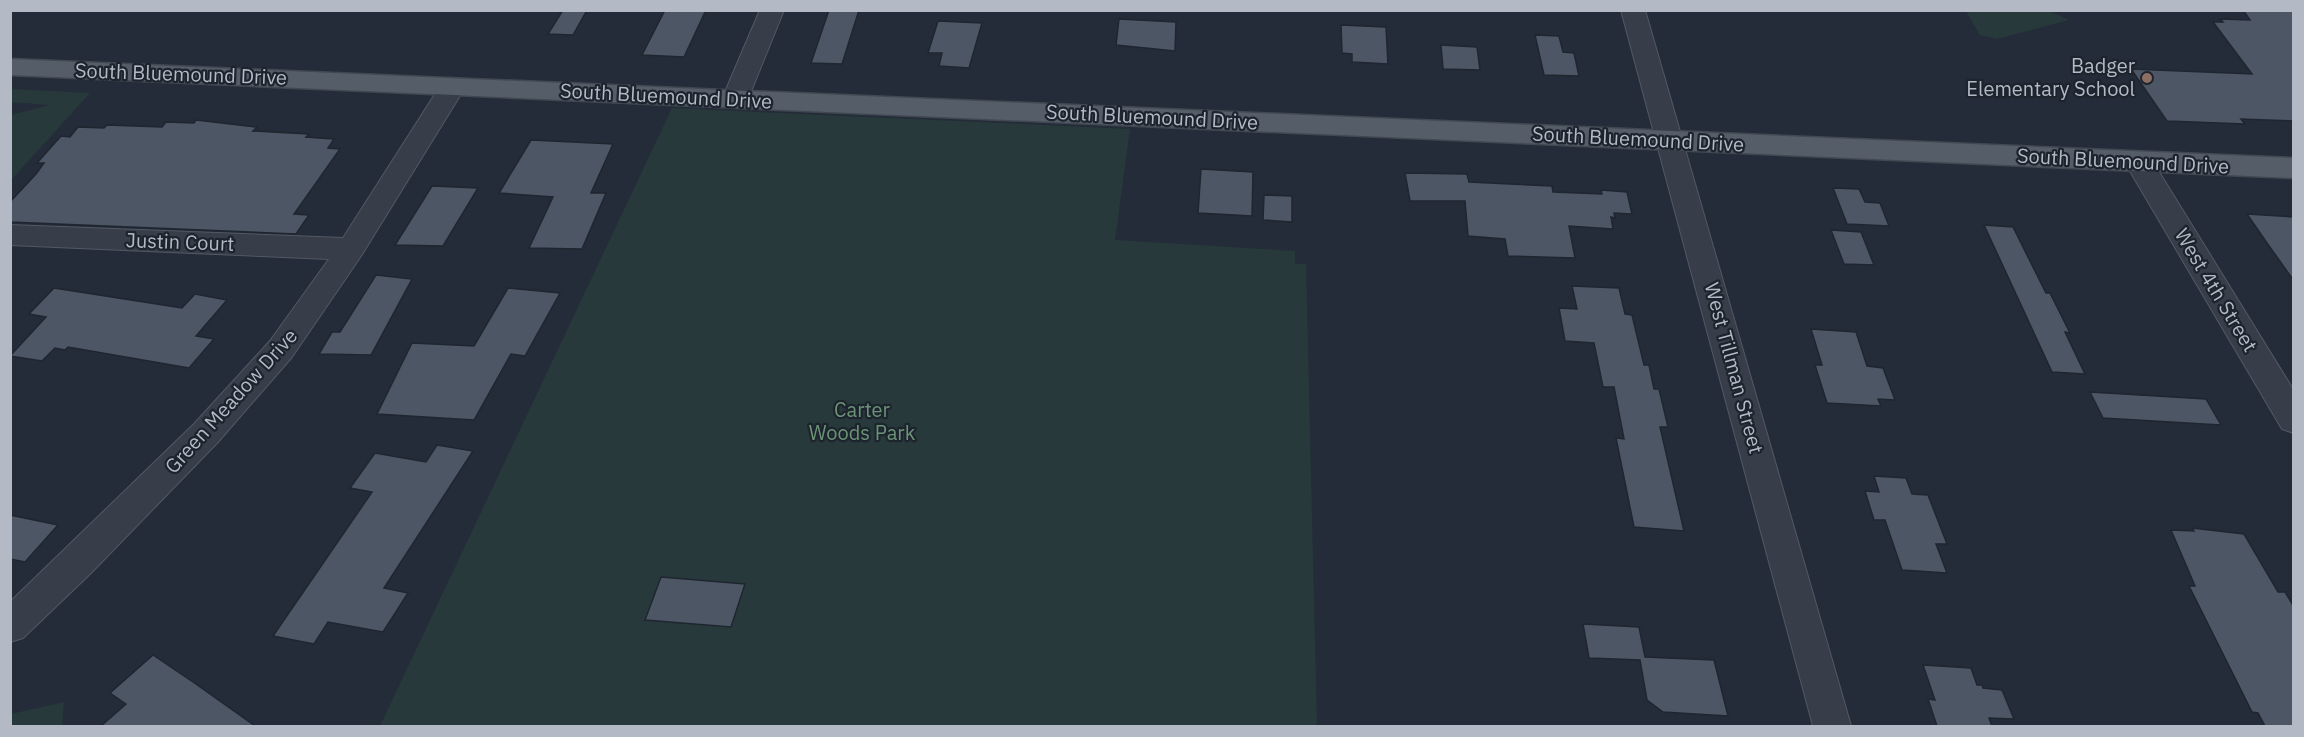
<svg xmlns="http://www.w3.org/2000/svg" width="2304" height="737" viewBox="0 0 2304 737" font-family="'IBM Plex Sans',sans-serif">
  <rect width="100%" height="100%" fill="#242c39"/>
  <g fill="#27393b">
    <path d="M 1966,11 L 2049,11 L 2069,20 L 1997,39 L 1980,35 Z"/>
    <path d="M 11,89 L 90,93 L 11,180 L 11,115 L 49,105 L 11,102 Z"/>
    <path d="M 672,108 L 1130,129 L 1115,240 L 1295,251 L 1295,264 L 1306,264 L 1317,726 L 380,726 Z"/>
    <path d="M 64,702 L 62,726 L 11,726 L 11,714 Z"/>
  </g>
  <g fill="#4c5665" stroke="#1f2630" stroke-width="1.5">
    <path d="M 563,10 L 587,10 L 573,35 L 548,34 Z"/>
    <path d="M 665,10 L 706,10 L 684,57 L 642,55 Z"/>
    <path d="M 829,10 L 859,10 L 842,64 L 811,63 Z"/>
    <path d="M 2243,10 L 2294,10 L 2294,121 L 2241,119 L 2245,124 L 2167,121 L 2131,69 L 2252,74 L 2213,22 L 2223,22 L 2220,19 L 2250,20 Z"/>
    <path d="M 1119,19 L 1176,22 L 1175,51 L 1116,45 Z"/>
    <path d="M 938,21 L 982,23 L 969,68 L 939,66 L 942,53 L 928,53 Z"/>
    <path d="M 1341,25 L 1386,27 L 1388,64 L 1352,62 L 1352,54 L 1342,53 Z"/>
    <path d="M 1535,35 L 1559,36 L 1563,52 L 1574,53 L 1579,76 L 1544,75 Z"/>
    <path d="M 1441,45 L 1477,47 L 1480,70 L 1443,69 Z"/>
    <path d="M 196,120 L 257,127 L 253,131 L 309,134 L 306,137 L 334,139 L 328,148 L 340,149 L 294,214 L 309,215 L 296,234 L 10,222 L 10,202 L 36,174 L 44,163 L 37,163 L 61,136 L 70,137 L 78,127 L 104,128 L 107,125 L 162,127 L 166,122 L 194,123 Z"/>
    <path d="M 531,140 L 613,144 L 591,193 L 606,193 L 582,249 L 529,248 L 553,197 L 499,193 Z"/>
    <path d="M 1201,169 L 1253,172 L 1252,216 L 1198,213 Z"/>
    <path d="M 1405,173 L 1467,174 L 1469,182 L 1552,186 L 1553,192 L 1602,194 L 1601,190 L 1627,192 L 1632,214 L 1614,213 L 1615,218 L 1611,217 L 1613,229 L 1569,226 L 1575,258 L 1508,256 L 1505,239 L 1468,236 L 1465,201 L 1410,201 Z"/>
    <path d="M 432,186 L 478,188 L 443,246 L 395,245 Z"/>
    <path d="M 1833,188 L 1859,189 L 1865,202 L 1880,203 L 1889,226 L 1847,224 Z"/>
    <path d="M 1264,195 L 1292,196 L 1292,222 L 1263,220 Z"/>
    <path d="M 2247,214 L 2294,217 L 2294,281 L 2267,243 Z"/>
    <path d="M 1984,225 L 2013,227 L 2046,293 L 2050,293 L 2070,333 L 2065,332 L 2085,374 L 2052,372 Z"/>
    <path d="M 1831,230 L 1861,232 L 1874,265 L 1844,264 Z"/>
    <path d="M 376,275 L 412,279 L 371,355 L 319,354 L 332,332 L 340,332 Z"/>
    <path d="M 1572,286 L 1619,288 L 1625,314 L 1632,315 L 1644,365 L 1649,365 L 1654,389 L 1659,389 L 1668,427 L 1660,427 L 1684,531 L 1634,527 L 1616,438 L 1624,439 L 1614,387 L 1603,387 L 1594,343 L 1565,341 L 1559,308 L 1577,309 Z"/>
    <path d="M 54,288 L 182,308 L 195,294 L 227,300 L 196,336 L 214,339 L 189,368 L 68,347 L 65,350 L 55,348 L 42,361 L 10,356 L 46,317 L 29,314 Z"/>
    <path d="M 508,288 L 560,293 L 525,356 L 511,354 L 474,420 L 377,414 L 412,343 L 474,346 Z"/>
    <path d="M 1811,329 L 1856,332 L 1867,366 L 1883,368 L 1895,400 L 1878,399 L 1881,406 L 1827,403 L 1815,365 L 1822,365 Z"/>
    <path d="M 2090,392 L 2206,399 L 2221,425 L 2103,418 Z"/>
    <path d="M 437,445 L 473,451 L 384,588 L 408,593 L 383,632 L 328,622 L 314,644 L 273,636 L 372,492 L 350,488 L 375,453 L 426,462 Z"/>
    <path d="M 1874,476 L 1906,478 L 1912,494 L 1928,495 L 1947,544 L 1936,544 L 1947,573 L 1902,570 L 1885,520 L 1874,520 L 1865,491 L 1879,492 Z"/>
    <path d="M 10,515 L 58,525 L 25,562 L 10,559 Z"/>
    <path d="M 2192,528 L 2244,534 L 2278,592 L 2285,592 L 2294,607 L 2294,726 L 2265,726 L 2258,713 L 2252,712 L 2189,586 L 2195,586 L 2171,530 L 2194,531 Z"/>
    <path d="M 661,577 L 745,584 L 731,627 L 645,620 Z"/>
    <path d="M 1583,624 L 1639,627 L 1645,657 L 1714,660 L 1728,716 L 1663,712 L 1647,700 L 1640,660 L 1589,658 Z"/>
    <path d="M 153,655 L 193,682 L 255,726 L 101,726 L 126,704 L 110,693 Z"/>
    <path d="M 1923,665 L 1971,668 L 1977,685 L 1982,685 L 1983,688 L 2002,690 L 2014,719 L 1989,718 L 1992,726 L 1937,726 L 1928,699 L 1935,700 Z"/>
  </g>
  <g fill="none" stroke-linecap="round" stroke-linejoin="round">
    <g stroke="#535964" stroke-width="2">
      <g id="minor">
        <path d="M 760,10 L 784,10 L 748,99 L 744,105 L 735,107 L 726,105 L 722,99 Z"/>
        <path d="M 1621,10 L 1645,10 L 1851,726 L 1813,726 Z"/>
        <path d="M 453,78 L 462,80 L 466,86 L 361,256 L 292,357 L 218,442 L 91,573 L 23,638 L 10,642 L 10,602 L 194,424 L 270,341 L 329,259 L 10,245 L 10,225 L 343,238 L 444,80 Z"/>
        <path d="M 2138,152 L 2148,154 L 2294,391 L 2294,433 L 2282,429 L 2124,161 L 2128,154 Z"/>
      </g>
    </g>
    <g stroke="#414852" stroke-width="3">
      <path id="major" d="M 10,59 L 2294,158 L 2294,178 L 10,75 Z"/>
    </g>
    <use href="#minor" fill="#373e49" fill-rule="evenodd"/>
    <use href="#major" fill="#555d69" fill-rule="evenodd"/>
  </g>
  <circle fill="#8d6e63" stroke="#1d242e" stroke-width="2" cx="2147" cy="78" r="6"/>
  <g text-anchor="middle" stroke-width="4.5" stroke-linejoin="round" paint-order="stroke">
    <g font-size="20" fill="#b3b9c5" stroke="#1d242e" text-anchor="end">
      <text x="2135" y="73">Badger<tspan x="2135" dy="23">Elementary School</tspan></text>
    </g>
    <g font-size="20" fill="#b3b9c5" stroke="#1d242e">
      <text transform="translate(181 74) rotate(2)" y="7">South Bluemound Drive</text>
      <text transform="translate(666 96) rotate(3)" y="7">South Bluemound Drive</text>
      <text transform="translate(1152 117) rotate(3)" y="7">South Bluemound Drive</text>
      <text transform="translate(1638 139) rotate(3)" y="7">South Bluemound Drive</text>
      <text transform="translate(2123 161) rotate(3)" y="7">South Bluemound Drive</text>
      <text transform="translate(180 242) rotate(2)" y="7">Justin Court</text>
      <text transform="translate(2216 290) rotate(59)" y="7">West 4th Street</text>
      <text transform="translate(1734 368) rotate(75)" y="7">West Tillman Street</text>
      <text transform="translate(231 401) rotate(-48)" y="7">Green Meadow Drive</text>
    </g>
    <g font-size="20" fill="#6b9476" stroke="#1d242e">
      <text x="862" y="417">Carter<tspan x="862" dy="23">Woods Park</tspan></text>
    </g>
  </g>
  <rect width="2304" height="737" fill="none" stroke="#b3b9c5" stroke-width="24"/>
</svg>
